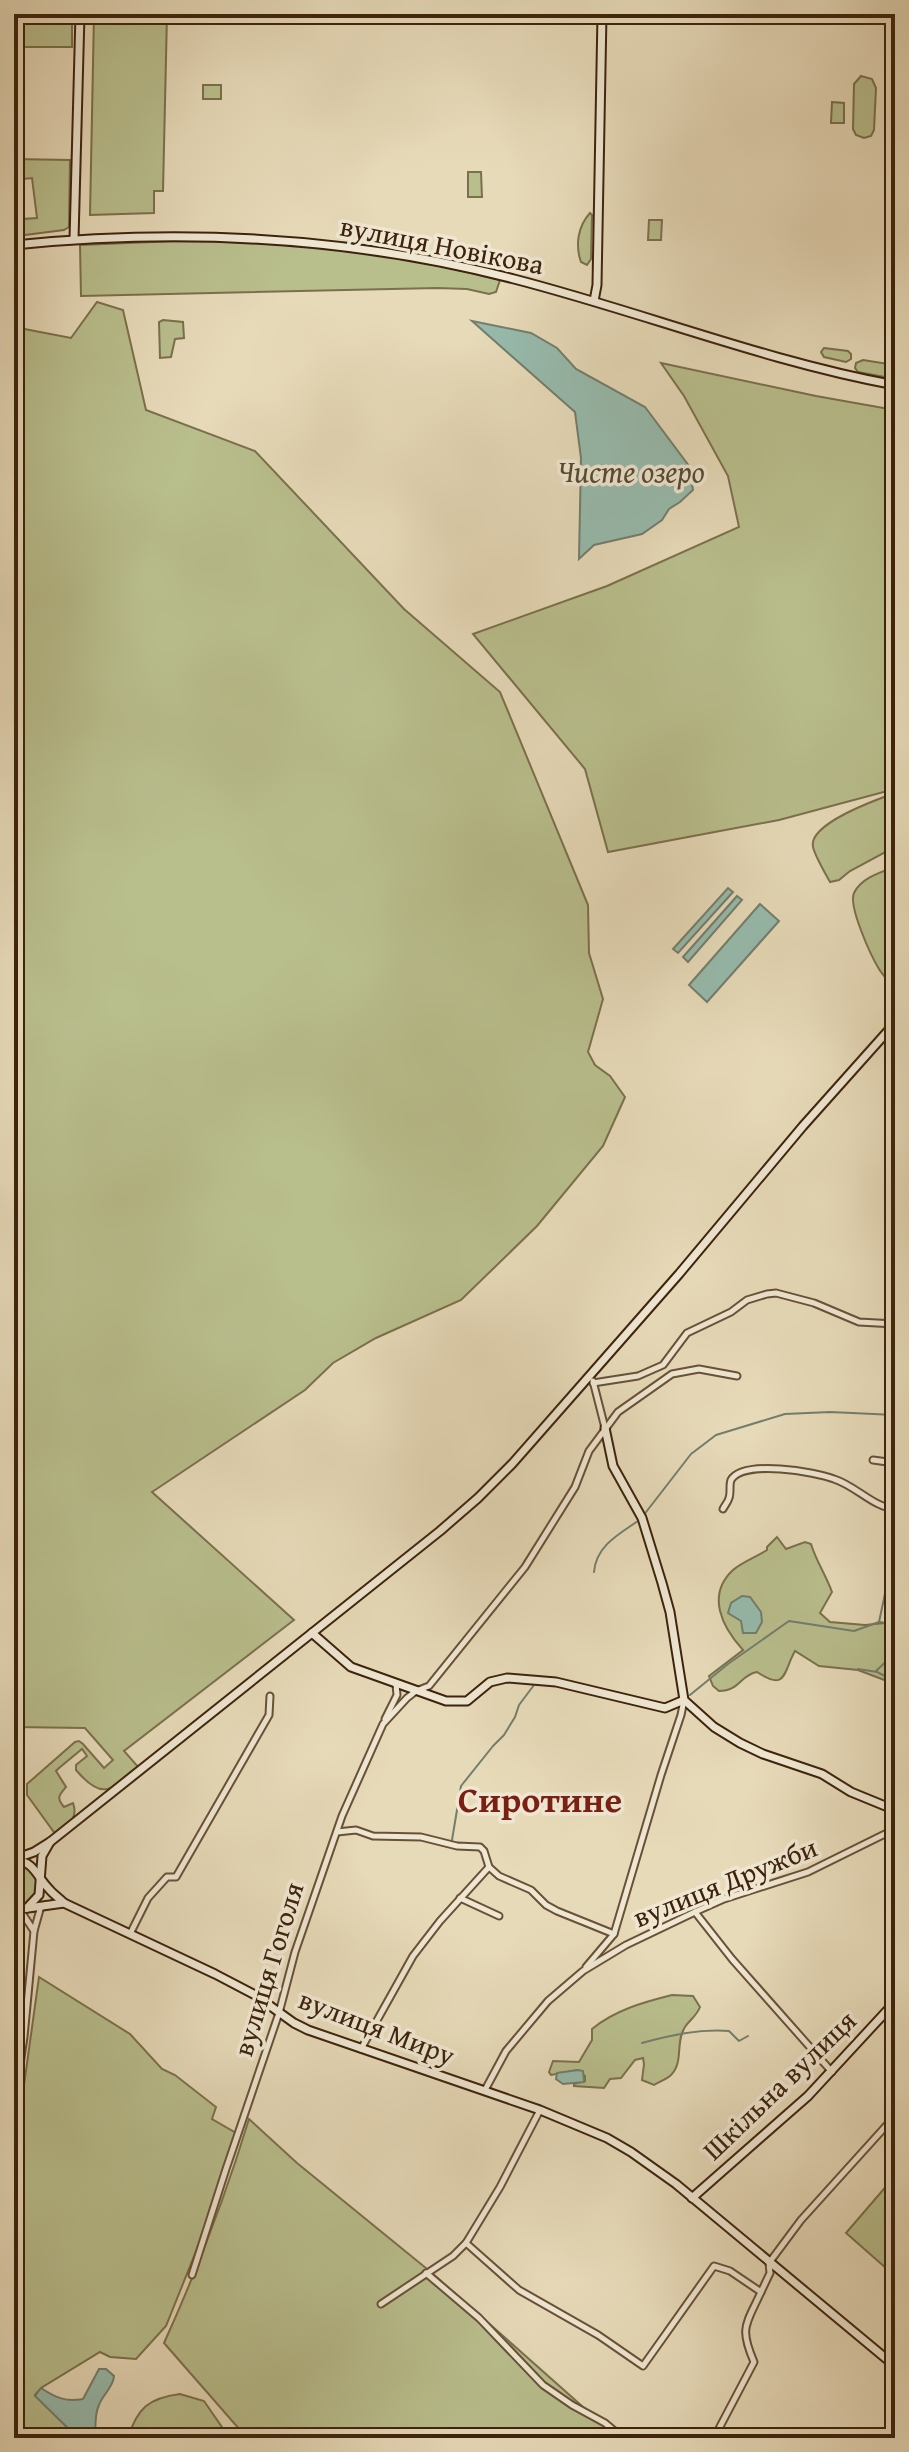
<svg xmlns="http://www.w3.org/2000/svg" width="909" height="2452" viewBox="0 0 909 2452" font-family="'Gentium Book Plus',serif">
  <rect width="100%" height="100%" fill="#e7dab9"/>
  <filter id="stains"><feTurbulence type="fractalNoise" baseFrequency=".0025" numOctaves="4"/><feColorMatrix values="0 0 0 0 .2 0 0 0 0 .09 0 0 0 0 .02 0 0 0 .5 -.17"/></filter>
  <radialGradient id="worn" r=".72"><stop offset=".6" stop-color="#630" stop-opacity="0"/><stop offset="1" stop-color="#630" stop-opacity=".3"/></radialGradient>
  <g fill="#b9be8d" stroke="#7b704c" stroke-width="2">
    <rect x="14" y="14" width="58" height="33"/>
    <path d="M 94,14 L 167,14 L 163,191 L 154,191 L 154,213 L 90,215 Z"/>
    <path d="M 861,76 L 872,79 L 876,88 L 874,130 L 871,136 L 864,138 L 856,135 L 853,129 L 854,84 Z"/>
    <rect x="203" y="85" width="18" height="14"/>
    <path d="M 832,102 L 844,103 L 844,123 L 831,123 Z"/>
    <path d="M 14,159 L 70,160 L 69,227 L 64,230 L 17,236 L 22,219 L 37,218 L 32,178 L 14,180 Z"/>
    <path d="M 468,172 L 481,172 L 482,197 L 468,197 Z"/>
    <path d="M 590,213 L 592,215 L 591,259 L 587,265 L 581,262 C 575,245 578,226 590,213 Z"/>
    <path d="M 649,220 L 662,220 L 661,240 L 648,240 Z"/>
    <path d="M 177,241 C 263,241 350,248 434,265 C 456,269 478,275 500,280 L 496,292 L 489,294 L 467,289 L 437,288 L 81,296 L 80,245 Z"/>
    <path d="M 97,302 L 123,310 L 146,410 L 255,451 L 404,609 L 500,692 L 588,905 L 589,953 L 603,999 L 588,1052 L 595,1065 L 610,1076 L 625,1097 L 603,1146 L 537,1226 L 461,1300 L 376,1338 L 333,1363 L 305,1390 L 152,1492 L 294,1620 L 124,1751 L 140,1769 C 111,1789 103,1802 76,1770 L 76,1765 L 87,1756 L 82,1749 L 59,1768 L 56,1771 L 66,1787 C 59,1795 56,1798 64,1807 L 73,1803 C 79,1819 67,1825 56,1835 L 27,1795 L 27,1784 L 75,1742 L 79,1741 L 83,1744 L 104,1768 L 113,1760 L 85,1728 L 14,1727 L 14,327 L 71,338 Z"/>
    <path d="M 163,320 L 183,322 L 184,338 L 175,339 L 171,357 L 160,358 L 159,322 Z"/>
    <path d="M 824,348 L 848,351 L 851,354 L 851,359 L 846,362 L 824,357 L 821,352 Z"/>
    <path d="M 863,360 L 895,365 L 895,375 L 890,378 L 858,372 L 855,368 L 856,363 Z"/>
    <path d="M 661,363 L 816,396 L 895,410 L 895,789 L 779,820 L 608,852 L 585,769 L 473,634 L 607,586 L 739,527 L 728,476 L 684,396 Z"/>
    <path d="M 895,793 L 895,847 L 850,871 L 839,880 L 830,882 C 825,873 815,856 813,847 C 808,824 878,799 895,793 Z"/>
    <path d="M 895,867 L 895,988 C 890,982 883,976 879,969 C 871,956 848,906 854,893 C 861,878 881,872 895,867 Z"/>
    <path d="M 777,1537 L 786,1549 L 805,1542 L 811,1544 C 816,1561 826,1575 832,1592 L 820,1613 L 830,1622 L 865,1625 L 895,1622 L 895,1684 L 858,1670 L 819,1666 L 795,1651 C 783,1672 787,1692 757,1672 C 740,1675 740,1691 719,1691 L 713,1686 L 709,1676 L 743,1650 C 722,1627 706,1595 733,1570 C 742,1562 756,1557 767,1550 L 767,1547 Z"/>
    <path d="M 14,1862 L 18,1862 L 35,1871 L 39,1889 L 31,1904 L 14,1908 Z"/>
    <path d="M 39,1977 L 130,2034 L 162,2069 L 175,2075 L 216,2107 L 212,2119 L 236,2133 L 213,2209 L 166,2326 L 136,2359 L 110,2357 L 100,2352 L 41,2388 L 35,2395 L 78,2438 L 14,2438 L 14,2157 Z"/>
    <path d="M 672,1995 L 693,1996 L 700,2007 C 696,2017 690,2019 685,2027 C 675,2042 684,2062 671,2075 C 667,2079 659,2082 654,2085 L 642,2080 L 644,2064 L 643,2058 L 635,2060 L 621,2078 L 610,2079 L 604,2088 L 574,2086 L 574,2084 L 585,2081 L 585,2076 L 578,2070 L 551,2075 L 549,2072 L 553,2061 L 579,2062 L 592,2040 L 592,2029 C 615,2010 644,2002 672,1995 Z"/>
    <path d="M 249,2119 L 297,2163 L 432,2273 L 618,2438 L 247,2438 L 164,2343 C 198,2268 225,2198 249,2119 Z"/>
    <path d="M 895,2176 L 895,2276 L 846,2233 Z"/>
    <path d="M 180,2394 L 204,2401 L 224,2430 L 234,2438 L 128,2438 C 137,2408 149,2398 180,2394 Z"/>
  </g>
  <g fill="#97bbae" stroke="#737e6d" stroke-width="2">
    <path d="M 472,321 L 531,333 L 557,348 L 576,369 L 645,407 L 689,466 L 693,490 L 680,502 L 669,509 L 662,520 L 642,534 L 594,545 L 579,559 L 581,458 L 575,412 Z"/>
    <path d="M 728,888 L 733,892 L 678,953 L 673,949 Z"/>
    <path d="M 737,896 L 742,900 L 688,962 L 683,957 Z"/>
    <path d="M 760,904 L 779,921 L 707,1002 L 689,985 Z"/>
    <path d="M 742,1596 L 750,1597 L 761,1612 L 762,1622 L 756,1633 L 743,1633 L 741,1621 L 728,1613 L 731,1603 Z"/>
    <path d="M 578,2070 L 583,2071 L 584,2082 L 563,2084 L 556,2079 L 557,2073 Z"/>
    <path d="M 99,2369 L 106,2369 L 114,2376 C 113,2388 103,2394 99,2405 C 94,2415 96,2427 95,2438 L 78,2438 L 35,2396 L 41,2388 C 56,2398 66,2402 83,2399 Z"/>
  </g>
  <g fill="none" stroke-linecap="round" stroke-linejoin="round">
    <g stroke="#737e6d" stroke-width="2">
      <path d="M 643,1516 L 691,1454 L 716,1435 L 785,1414 L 830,1412 L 895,1415"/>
      <path d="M 594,1572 C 596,1546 619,1534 638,1521"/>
      <path d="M 880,1622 L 895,1625"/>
      <path d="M 858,1669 L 877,1672 L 895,1681"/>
      <path d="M 876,1671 L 895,1653"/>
      <path d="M 690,1695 L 728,1664 L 789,1621 L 854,1631 L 879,1622 L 886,1589"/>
      <path d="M 452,1840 L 461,1786 L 493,1746 L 504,1735 L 515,1717 L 519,1705 L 534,1685"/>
      <path d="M 642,2043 C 671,2035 698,2029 729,2031 L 739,2041 L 748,2036"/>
    </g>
    <g stroke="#685137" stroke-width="9">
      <g id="street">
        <path d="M 593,1381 L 605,1428"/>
        <path d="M 593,1383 L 638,1376 L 663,1365 L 687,1333 L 731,1312 L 747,1300 L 767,1294 L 776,1293 L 814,1303 L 859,1322 L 895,1324"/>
        <path d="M 873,1460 L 895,1463"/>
        <path d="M 723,1509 C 725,1505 728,1502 729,1498 C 731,1493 729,1485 731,1480 C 743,1459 816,1472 834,1479 C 856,1486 873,1507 895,1509"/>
        <path d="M 385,1719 L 397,1695 L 396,1684"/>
        <path d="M 337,1832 L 356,1830 L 373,1836 L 421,1837 L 457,1846 L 480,1847 L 484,1851 L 489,1867 L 499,1876 L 531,1890 L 546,1905 L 557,1911 L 614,1934"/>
        <path d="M 460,1898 L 499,1916"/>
        <path d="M 20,1910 L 34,1931"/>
        <path d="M 695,1912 L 732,1959 L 832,2072"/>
        <path d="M 130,1934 L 148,1898 L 167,1877 L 176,1877 L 269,1715 L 270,1696"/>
        <path d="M 586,1967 L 614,1934 L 661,1775 L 681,1715 L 684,1700"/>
        <path d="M 361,2049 L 413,1956 L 440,1921 L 489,1867"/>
        <path d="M 485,2090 L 506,2051 L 548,2001 L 583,1971 L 626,1945 L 695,1912 L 724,1899 L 808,1872 L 895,1829"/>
        <path d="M 14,2105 L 24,2037 L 34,1931 L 41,1906"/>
        <path d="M 466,2243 L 519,2290 L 598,2335 L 643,2366 L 714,2266 L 730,2271 L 761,2292 L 770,2273 L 769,2263 L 801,2220 L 895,2116"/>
        <path d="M 426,2273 L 479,2318 L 543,2385 L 572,2405 L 605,2423 L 623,2438"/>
        <path d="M 192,2275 L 226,2169 L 279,2013 L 295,1952 L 342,1816 L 383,1724 L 407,1698 L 416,1691 L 429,1686 L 525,1567 L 575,1487 L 589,1451 L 618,1412 L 672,1374 L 699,1369 L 737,1376"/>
        <path d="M 381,2304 L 453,2256 L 466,2243 L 500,2187 L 540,2110"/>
        <path d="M 714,2438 L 754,2362 C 739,2327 746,2325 761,2292"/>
      </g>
    </g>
    <g stroke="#3d230c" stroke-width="11">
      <g id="secondary">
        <path d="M 74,239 L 80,14"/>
        <path d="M 14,245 C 184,228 349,236 514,279 C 642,312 765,361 895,385"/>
        <path d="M 594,301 L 597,285 L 602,14"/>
        <path d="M 605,1428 L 613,1466 L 642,1518 L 662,1583 L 670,1612 L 684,1700 L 714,1727 L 740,1743 L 763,1754 L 822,1774 L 851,1792 L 895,1810"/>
        <path d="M 312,1633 L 351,1667 L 446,1701 L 467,1701 L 490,1682 L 507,1678 L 556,1682 L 665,1708 L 684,1700"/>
        <path d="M 14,1859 L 34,1852 L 50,1842 L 440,1531 L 478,1498 L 512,1464 L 679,1274 L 803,1126 L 895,1023"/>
        <path d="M 15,1860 C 35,1862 36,1876 49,1889 C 53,1894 59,1898 64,1903 L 215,1974 L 255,1995 L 294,2023 L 308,2030 L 540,2110 L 607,2138 L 631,2152 L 676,2184 L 895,2366"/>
        <path d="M 27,1908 L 39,1895 L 42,1856 L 50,1842"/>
        <path d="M 14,1910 L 64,1903"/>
        <path d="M 692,2198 L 808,2096 L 895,2002"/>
      </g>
    </g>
    <use href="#street" stroke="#efe7d2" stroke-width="5"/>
    <use href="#secondary" stroke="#efe7d2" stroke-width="7"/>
  </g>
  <g text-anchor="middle" stroke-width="7" stroke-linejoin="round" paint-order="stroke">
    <g font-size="28" fill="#3d230c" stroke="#efe7d2">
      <text transform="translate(442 245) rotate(11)" y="10">вулиця Новікова</text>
      <text transform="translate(725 1882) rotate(-22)" y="10">вулиця Дружби</text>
      <text transform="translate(268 1969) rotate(-73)" y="10">вулиця Гоголя</text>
      <text transform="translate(377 2027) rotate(21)" y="10">вулиця Миру</text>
      <text transform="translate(779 2085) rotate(-44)" y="10">Шкільна вулиця</text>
    </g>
    <g font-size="30" font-style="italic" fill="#544934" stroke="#efe7d2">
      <text x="631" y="482">Чисте озеро</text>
    </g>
    <g font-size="36" font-weight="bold" fill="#7a1f14" stroke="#efe7d2">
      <text x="540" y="1812">Сиротине</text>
    </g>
  </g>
  <rect width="909" height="2452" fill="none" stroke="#e7dab9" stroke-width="48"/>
  <rect x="16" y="16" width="877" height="2420" fill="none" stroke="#3d230c" stroke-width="4"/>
  <rect x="24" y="24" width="861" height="2404" fill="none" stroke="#3d230c" stroke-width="2"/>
  <rect width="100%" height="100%" filter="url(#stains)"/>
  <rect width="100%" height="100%" fill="url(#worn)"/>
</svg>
